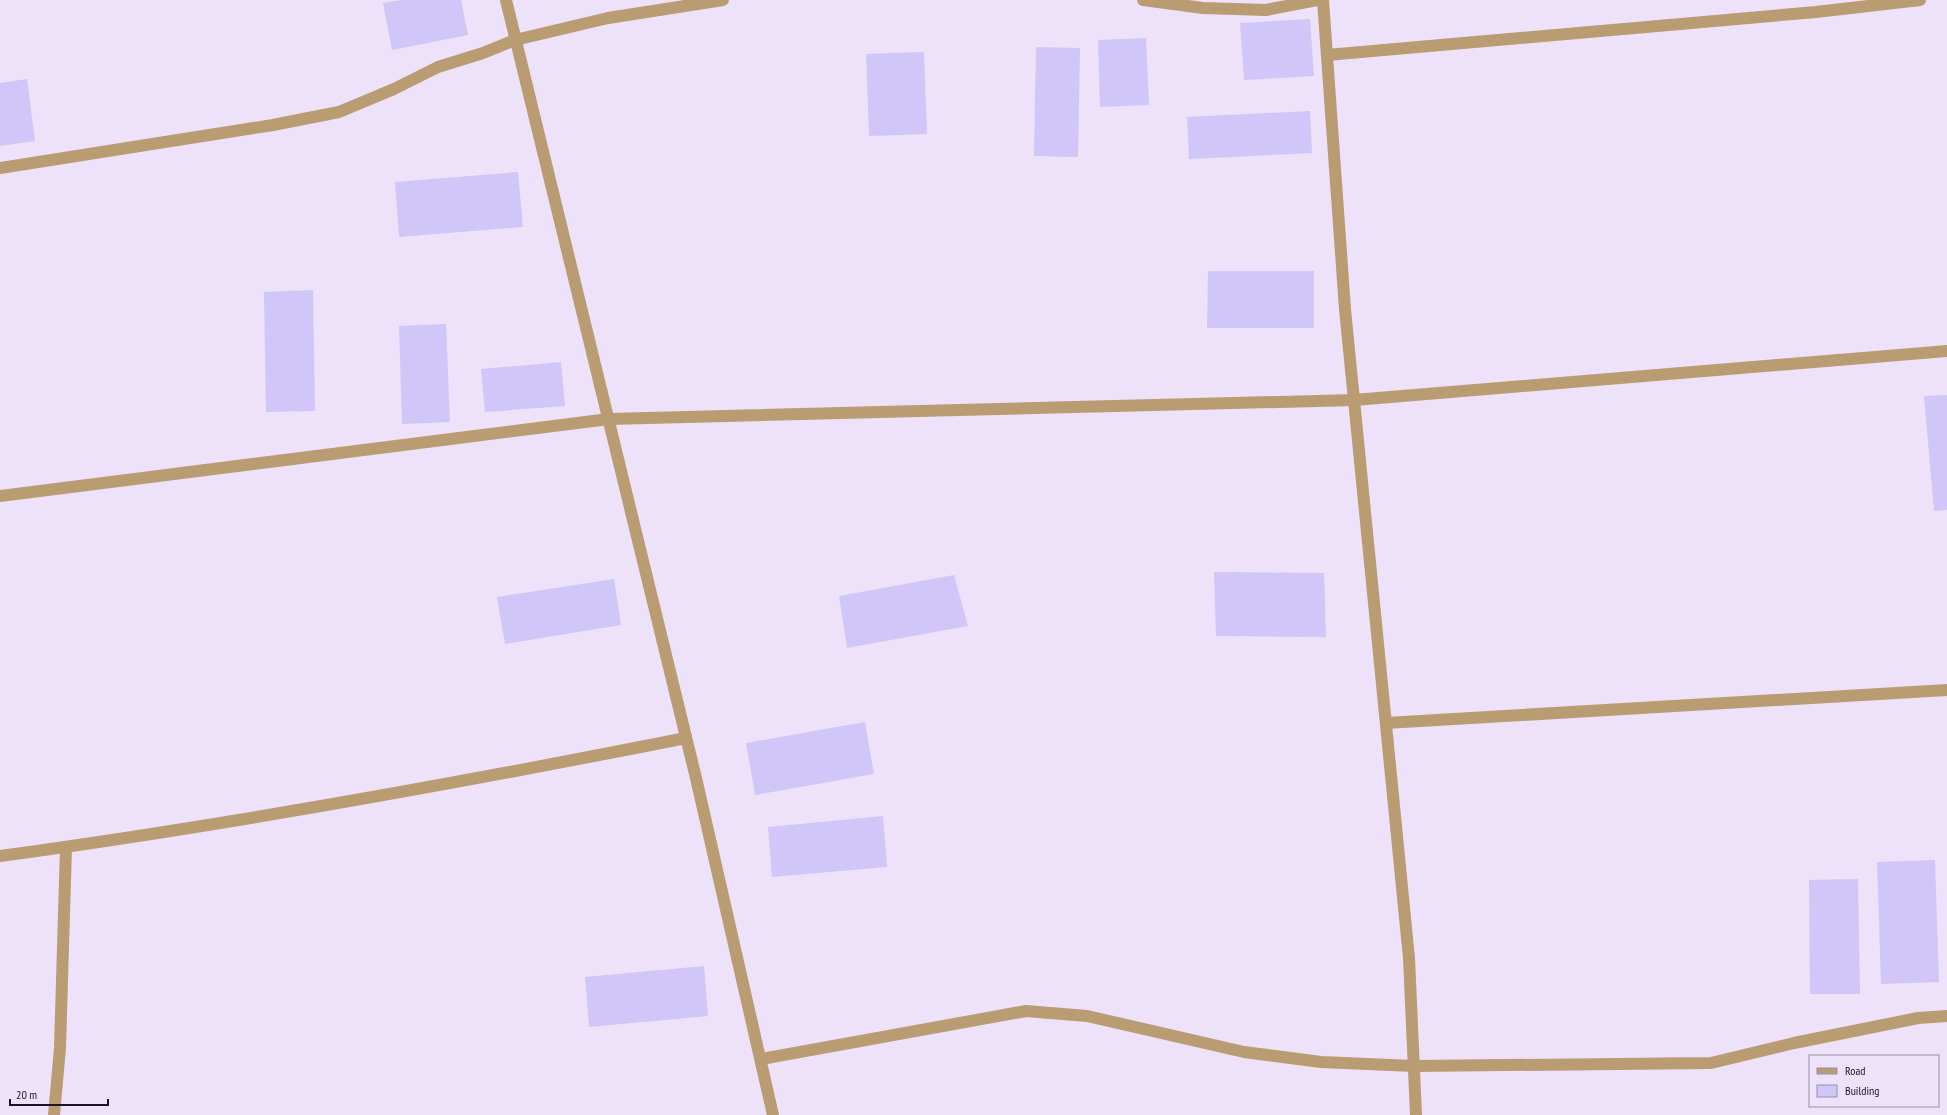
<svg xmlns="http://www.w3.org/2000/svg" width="1947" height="1115" viewBox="0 0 1947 1115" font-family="'PT Sans Narrow',sans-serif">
  <rect width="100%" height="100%" fill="#eee1fa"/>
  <g fill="#d0c6f8">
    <path d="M 401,0 L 461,0 L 468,35 L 392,50 L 383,3 Z"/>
    <path d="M 1310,19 L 1314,76 L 1244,80 L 1240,23 Z"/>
    <path d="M 1146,38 L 1149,105 L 1100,107 L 1098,40 Z"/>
    <path d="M 1036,47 L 1080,48 L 1078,157 L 1034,156 Z"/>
    <path d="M 924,52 L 927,134 L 869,136 L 866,54 Z"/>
    <path d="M 27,79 L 35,141 L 0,146 L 0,83 Z"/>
    <path d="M 1310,111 L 1312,153 L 1189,159 L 1187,117 Z"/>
    <path d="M 518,172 L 523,227 L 399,237 L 395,182 Z"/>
    <path d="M 1208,271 L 1314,271 L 1314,328 L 1207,328 Z"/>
    <path d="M 313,290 L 315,411 L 266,412 L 264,292 Z"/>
    <path d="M 446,324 L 450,422 L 402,424 L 399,326 Z"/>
    <path d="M 561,362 L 565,406 L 485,412 L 481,369 Z"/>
    <path d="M 1947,395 L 1947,510 L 1934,511 L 1924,396 Z"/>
    <path d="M 1214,572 L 1324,573 L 1326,637 L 1216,636 Z"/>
    <path d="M 954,575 L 968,626 L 847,648 L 839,596 Z"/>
    <path d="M 614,579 L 621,625 L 505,644 L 497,597 Z"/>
    <path d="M 865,722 L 874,774 L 755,795 L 746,743 Z"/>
    <path d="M 883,816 L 887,867 L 772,877 L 768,827 Z"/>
    <path d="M 1935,860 L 1939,982 L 1881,984 L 1877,862 Z"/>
    <path d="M 1858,879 L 1860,994 L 1810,994 L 1809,880 Z"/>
    <path d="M 704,966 L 708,1016 L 589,1027 L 585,977 Z"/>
  </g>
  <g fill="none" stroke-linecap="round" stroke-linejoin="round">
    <g stroke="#b99c72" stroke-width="12">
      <path d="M 506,0 L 696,778 L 773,1115"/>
      <path d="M 1143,0 L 1203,8 L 1266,10 L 1317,0"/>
      <path d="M 1323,0 L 1345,309 L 1409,958 L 1416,1115"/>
      <path d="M 1327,55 L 1816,12 L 1920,0"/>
      <path d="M 0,168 L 273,125 L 339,112 L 394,89 L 438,67 L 483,53 L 515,40 L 608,18 L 723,0"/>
      <path d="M 0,496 L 609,419 L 1354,400 L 1947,351"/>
      <path d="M 1386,723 L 1947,690"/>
      <path d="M 0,856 C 230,825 459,783 686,738"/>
      <path d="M 761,1059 L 1026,1011 L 1087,1016 L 1244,1052 L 1321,1062 L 1414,1066 L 1711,1063 L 1794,1043 L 1918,1018 L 1947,1016"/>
      <path d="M 54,1115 L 60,1048 L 66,847"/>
    </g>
  </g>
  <rect x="1809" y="1055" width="130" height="52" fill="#eee1fa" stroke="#9a90a3"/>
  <rect x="1817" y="1068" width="20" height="6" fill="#b99c72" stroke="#9a90a3"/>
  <text x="1845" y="1075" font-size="12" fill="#1b1720">Road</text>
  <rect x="1817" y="1085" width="20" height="12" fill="#d0c6f8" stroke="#9a90a3"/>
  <text x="1845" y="1095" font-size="12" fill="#1b1720">Building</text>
  <path d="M10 1099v6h98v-6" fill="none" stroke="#1b1720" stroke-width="2"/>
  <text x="16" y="1099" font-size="12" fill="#1b1720" stroke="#eee1fa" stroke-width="3" paint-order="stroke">20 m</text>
</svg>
